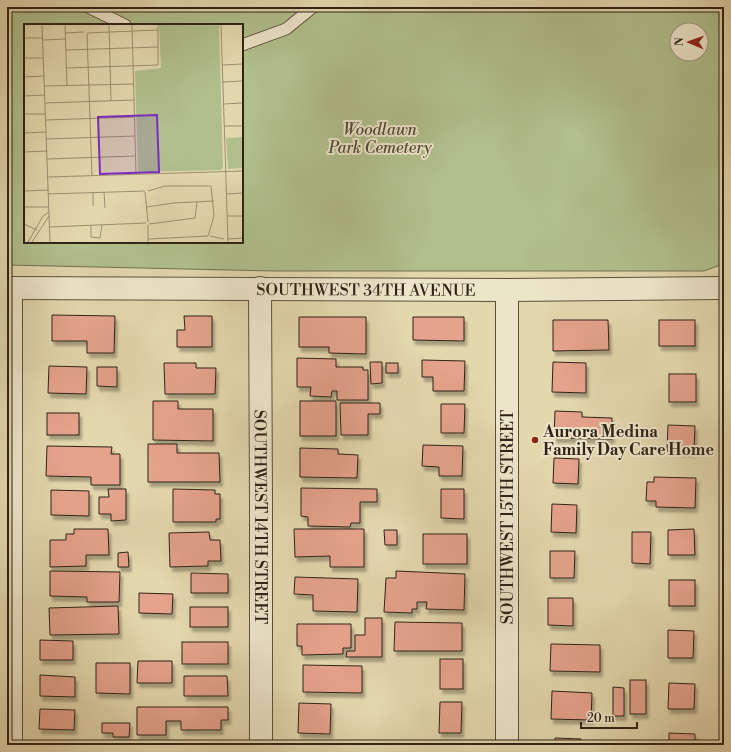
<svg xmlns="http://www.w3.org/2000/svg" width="731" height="752" viewBox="0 0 731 752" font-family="'Libre Bodoni',serif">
  <defs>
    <filter id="shadow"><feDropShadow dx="2.5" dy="4.5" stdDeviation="1" flood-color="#0004"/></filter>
  </defs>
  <rect width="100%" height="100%" fill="#e3d7ad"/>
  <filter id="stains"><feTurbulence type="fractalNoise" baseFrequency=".005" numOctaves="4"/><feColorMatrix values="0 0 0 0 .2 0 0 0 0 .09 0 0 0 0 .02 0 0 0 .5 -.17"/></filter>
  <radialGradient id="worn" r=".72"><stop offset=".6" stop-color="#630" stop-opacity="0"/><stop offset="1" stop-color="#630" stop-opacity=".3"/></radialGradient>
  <path fill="#b0bf8c" stroke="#707152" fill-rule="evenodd" d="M 7,7 L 724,7 L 724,258 L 720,265 L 704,271 L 274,271 L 7,265 ZM 25,25 L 242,25 L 242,242 L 25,242 ZM 677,30 L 701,30 L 701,54 L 677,54 Z"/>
  <g fill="#e5a28c" stroke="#2f2318" filter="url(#shadow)">
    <path d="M 52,315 L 115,316 L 114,353 L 87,353 L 87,341 L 52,341 Z"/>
    <path d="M 184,316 L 212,316 L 212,347 L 177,347 L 177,330 L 185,330 Z"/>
    <path d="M 299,317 L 366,317 L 366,354 L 329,353 L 329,347 L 299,347 Z"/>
    <path d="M 413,317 L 464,317 L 464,341 L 413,340 Z"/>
    <path d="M 553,320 L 608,320 L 609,350 L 553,351 Z"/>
    <rect x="659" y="320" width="36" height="26"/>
    <path d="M 297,358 L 336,359 L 336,367 L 363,367 L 363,370 L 368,370 L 368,400 L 337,400 L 337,391 L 332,391 L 331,397 L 310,396 L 311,387 L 297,387 Z"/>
    <path d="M 422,360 L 465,361 L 464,391 L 433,391 L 433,377 L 422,377 Z"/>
    <path d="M 370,362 L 382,362 L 382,383 L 371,384 Z"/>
    <path d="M 553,362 L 586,363 L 586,393 L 552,392 Z"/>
    <path d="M 164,363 L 196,363 L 196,368 L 216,368 L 215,394 L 165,394 Z"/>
    <rect x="386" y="363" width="12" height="10"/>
    <path d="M 49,366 L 87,367 L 86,394 L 48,393 Z"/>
    <path d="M 97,367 L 117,367 L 117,387 L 97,386 Z"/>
    <rect x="669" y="374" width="27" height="28"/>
    <path d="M 153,401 L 178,401 L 178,409 L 213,409 L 213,441 L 153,440 Z"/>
    <rect x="300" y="401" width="36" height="35"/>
    <path d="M 340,403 L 380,403 L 380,414 L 368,414 L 368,435 L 341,435 Z"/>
    <path d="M 441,404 L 465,404 L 464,433 L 441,433 Z"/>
    <path d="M 555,411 L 582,412 L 582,417 L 612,418 L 612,439 L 554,438 Z"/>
    <rect x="47" y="413" width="32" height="22"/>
    <path d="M 668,425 L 695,426 L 694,452 L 667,451 Z"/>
    <path d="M 148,444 L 177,444 L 177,453 L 219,453 L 220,482 L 148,482 Z"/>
    <path d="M 423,445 L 463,446 L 462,476 L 439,476 L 439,467 L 422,466 Z"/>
    <path d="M 47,446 L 112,447 L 111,454 L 120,454 L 120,485 L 91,485 L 91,477 L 46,476 Z"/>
    <path d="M 300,448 L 338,449 L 338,454 L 358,455 L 357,478 L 300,477 Z"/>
    <path d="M 554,458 L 579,459 L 578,484 L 553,483 Z"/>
    <path d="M 654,477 L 696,478 L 695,508 L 656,507 L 656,501 L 646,501 L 647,482 L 654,482 Z"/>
    <path d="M 301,488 L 377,489 L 377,502 L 360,502 L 360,523 L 351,523 L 350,527 L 308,526 L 308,517 L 301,516 Z"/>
    <path d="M 108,489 L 126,489 L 126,520 L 111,521 L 111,514 L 99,514 L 99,497 L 109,497 Z"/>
    <path d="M 173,489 L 215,490 L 215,494 L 220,494 L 220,519 L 216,519 L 216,522 L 173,522 Z"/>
    <path d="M 441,489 L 464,489 L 464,519 L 441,518 Z"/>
    <path d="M 51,490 L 89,491 L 89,516 L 51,515 Z"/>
    <path d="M 552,504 L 577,505 L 576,533 L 551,532 Z"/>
    <path d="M 74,529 L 108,529 L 109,555 L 86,555 L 86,566 L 50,567 L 50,540 L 66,540 L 66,534 L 74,534 Z"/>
    <path d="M 294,529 L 364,529 L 364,567 L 330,567 L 330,556 L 295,557 Z"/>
    <path d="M 694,529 L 695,555 L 668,555 L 668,530 Z"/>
    <path d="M 384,530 L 397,530 L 397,545 L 385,545 Z"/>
    <path d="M 209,532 L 210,540 L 220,540 L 221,561 L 208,561 L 208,566 L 170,567 L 169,533 Z"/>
    <path d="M 632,532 L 651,532 L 650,564 L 632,563 Z"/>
    <rect x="423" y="534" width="44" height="30"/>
    <path d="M 550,551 L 575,551 L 574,578 L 550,578 Z"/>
    <path d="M 128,552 L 129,567 L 118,567 L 118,553 Z"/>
    <path d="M 50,571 L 120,572 L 119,602 L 87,602 L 87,597 L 50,596 Z"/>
    <path d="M 396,571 L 465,574 L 464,610 L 426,609 L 427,602 L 417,602 L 417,609 L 412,609 L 412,613 L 384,612 L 386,578 L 396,578 Z"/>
    <path d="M 191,573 L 228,574 L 228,593 L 191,593 Z"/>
    <path d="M 295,577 L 358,579 L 357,612 L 313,611 L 313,595 L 294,594 Z"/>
    <rect x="669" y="580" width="26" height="26"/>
    <path d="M 139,593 L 173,594 L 172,614 L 139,613 Z"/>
    <path d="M 548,598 L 573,598 L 573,626 L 548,625 Z"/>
    <path d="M 118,606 L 119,634 L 50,635 L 49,608 Z"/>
    <rect x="190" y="607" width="38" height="20"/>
    <path d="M 365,618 L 382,618 L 382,657 L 346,657 L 347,651 L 355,651 L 355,635 L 365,635 Z"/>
    <path d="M 395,622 L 462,623 L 462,651 L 394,651 Z"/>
    <path d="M 297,624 L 351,624 L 351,648 L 343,648 L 343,654 L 302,655 L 302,646 L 297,646 Z"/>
    <path d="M 668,630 L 694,631 L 693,658 L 668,658 Z"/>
    <path d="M 40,640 L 73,641 L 73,660 L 40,660 Z"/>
    <rect x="182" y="642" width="46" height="22"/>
    <path d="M 551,644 L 600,645 L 600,672 L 550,671 Z"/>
    <rect x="440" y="659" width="23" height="30"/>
    <path d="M 138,661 L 172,661 L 172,683 L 137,683 Z"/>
    <path d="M 96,663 L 130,663 L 130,694 L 96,693 Z"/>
    <path d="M 303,665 L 362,666 L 362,693 L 303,692 Z"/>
    <path d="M 40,675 L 75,677 L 75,697 L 40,696 Z"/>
    <path d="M 184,676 L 227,676 L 228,696 L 184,696 Z"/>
    <rect x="630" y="680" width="16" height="34"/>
    <path d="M 669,683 L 695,684 L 694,709 L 668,709 Z"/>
    <path d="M 613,687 L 624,688 L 624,716 L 613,716 Z"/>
    <path d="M 552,691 L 592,693 L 591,720 L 551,719 Z"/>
    <path d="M 440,702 L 462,702 L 461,733 L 439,733 Z"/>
    <path d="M 299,703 L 331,704 L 330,734 L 298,733 Z"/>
    <path d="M 137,707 L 228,707 L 228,720 L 221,720 L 221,730 L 181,730 L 181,721 L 166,721 L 166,735 L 137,735 Z"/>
    <path d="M 40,709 L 75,710 L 74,730 L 39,729 Z"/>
    <path d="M 102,723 L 130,723 L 129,737 L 113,737 L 113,733 L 102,733 Z"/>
    <path d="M 669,733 L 695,734 L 695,745 L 669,745 Z"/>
    <path d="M 555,738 L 581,739 L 581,745 L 554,745 Z"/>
    <path d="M 49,742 L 125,744 L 49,745 Z"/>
    <path d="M 301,743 L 323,744 L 323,745 L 301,745 Z"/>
    <rect x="138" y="744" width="28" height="1"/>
  </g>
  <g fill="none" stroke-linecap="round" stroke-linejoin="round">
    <g stroke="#5c503d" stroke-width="13">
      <g id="service">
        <path d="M 88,7 L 125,25"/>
        <path d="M 242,45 L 286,29 L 313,7"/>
      </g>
    </g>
    <g stroke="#5c503d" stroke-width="24">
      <g id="minor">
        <path id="s1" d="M 7,288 L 507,290 L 724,288"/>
        <path id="s2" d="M 260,288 L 261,503 L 261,745"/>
        <path d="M 11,745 L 11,288"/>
        <path d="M 507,745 L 507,290"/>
      </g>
    </g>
    <use href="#service" stroke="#ede5ca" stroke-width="11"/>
    <use href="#minor" stroke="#ede5ca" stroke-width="22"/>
  </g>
  <circle fill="#8f2418" stroke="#ede5ca" stroke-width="1.5" cx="535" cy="440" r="4"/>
  <g text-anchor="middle" stroke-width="4" stroke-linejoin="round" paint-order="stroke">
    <g font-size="16" font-style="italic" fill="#4f4a35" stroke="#ede5ca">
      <text x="380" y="135">Woodlawn<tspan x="380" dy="18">Park Cemetery</tspan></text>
    </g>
    <g font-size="16" fill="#2f2318" stroke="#ede5ca">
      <text dy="6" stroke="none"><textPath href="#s1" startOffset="359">SOUTHWEST 34TH AVENUE</textPath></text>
      <text dy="6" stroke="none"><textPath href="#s2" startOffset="229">SOUTHWEST 14TH STREET</textPath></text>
      <text transform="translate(507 517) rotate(-90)" y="6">SOUTHWEST 15TH STREET</text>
    </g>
    <g font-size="16" font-weight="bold" fill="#2f2318" stroke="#ede5ca" text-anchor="start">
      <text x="543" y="437">Aurora Medina<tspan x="543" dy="18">Family Day Care Home</tspan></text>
    </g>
  </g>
  <g transform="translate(24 24)">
    <rect width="219" height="219" fill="#e3d7ad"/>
    <path d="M 135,1 L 195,1 L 199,143 L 197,146 L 114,148 L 111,47 L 137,44 ZM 219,113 L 219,144 L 204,145 L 202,114 Z" fill="#b0bf8c"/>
    <path fill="none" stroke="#9b8f71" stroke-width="1" d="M 18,1 L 26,218M 41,1 L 43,62M 85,1 L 87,77M 108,1 L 112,150M 197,1 L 204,218M 41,9 L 60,8M 63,9 L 134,6M 63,10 L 68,152M 0,14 L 19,14M 19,16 L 42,15M 42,26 L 134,23M 0,34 L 19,34M 134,41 L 134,1M 198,41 L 219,40M 42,44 L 134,41M 0,53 L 20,52M 198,58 L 219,57M 20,62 L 110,60M 0,72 L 21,71M 21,79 L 110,76M 199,80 L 219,79M 0,90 L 21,90M 22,96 L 110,93M 200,102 L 219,102M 0,109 L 22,108M 22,115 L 111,112M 0,128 L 23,127M 23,135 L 111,132M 24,153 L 219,147M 0,167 L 24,166M 124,167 L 141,162 L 187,162 L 190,192 L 184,212M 69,168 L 69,182M 80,168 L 81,184M 121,168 L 124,198M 24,170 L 121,167M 202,170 L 219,169M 0,183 L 25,183M 123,183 L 149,179 L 190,177M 203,192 L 219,192M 0,200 L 13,206M 125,200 L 171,194 L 173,178M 67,201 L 67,213 L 76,214 L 78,201M 124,201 L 124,218M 25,203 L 122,199M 186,212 L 200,215M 124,215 L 184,212M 204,215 L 219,214M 4,218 L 19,192 L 25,188M 8,218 L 25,192"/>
    <path fill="#7b2cbf" fill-opacity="0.15" stroke="#7b2cbf" stroke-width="2" d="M 133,91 L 135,148 L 76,150 L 74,93 Z"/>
    <rect width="219" height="219" fill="none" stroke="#2f2318" stroke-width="2"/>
  </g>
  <rect width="731" height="752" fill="none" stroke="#e3d7ad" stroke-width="24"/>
  <rect x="8" y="8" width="715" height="736" fill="none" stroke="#2f2318" stroke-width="2"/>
  <rect x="12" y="12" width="707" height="728" fill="none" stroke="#2f2318"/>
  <g transform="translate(689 42) rotate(272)"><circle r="19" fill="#ede5ca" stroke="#a19783"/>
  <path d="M0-3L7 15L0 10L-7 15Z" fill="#8f2418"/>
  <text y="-6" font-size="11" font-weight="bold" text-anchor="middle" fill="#2f2318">N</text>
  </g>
  <path d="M581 722v6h56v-6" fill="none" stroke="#2f2318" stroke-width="2"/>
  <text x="587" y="722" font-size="12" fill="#2f2318" stroke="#ede5ca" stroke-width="3" paint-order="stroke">20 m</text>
  <rect width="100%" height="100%" filter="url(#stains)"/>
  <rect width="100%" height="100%" fill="url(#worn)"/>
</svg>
